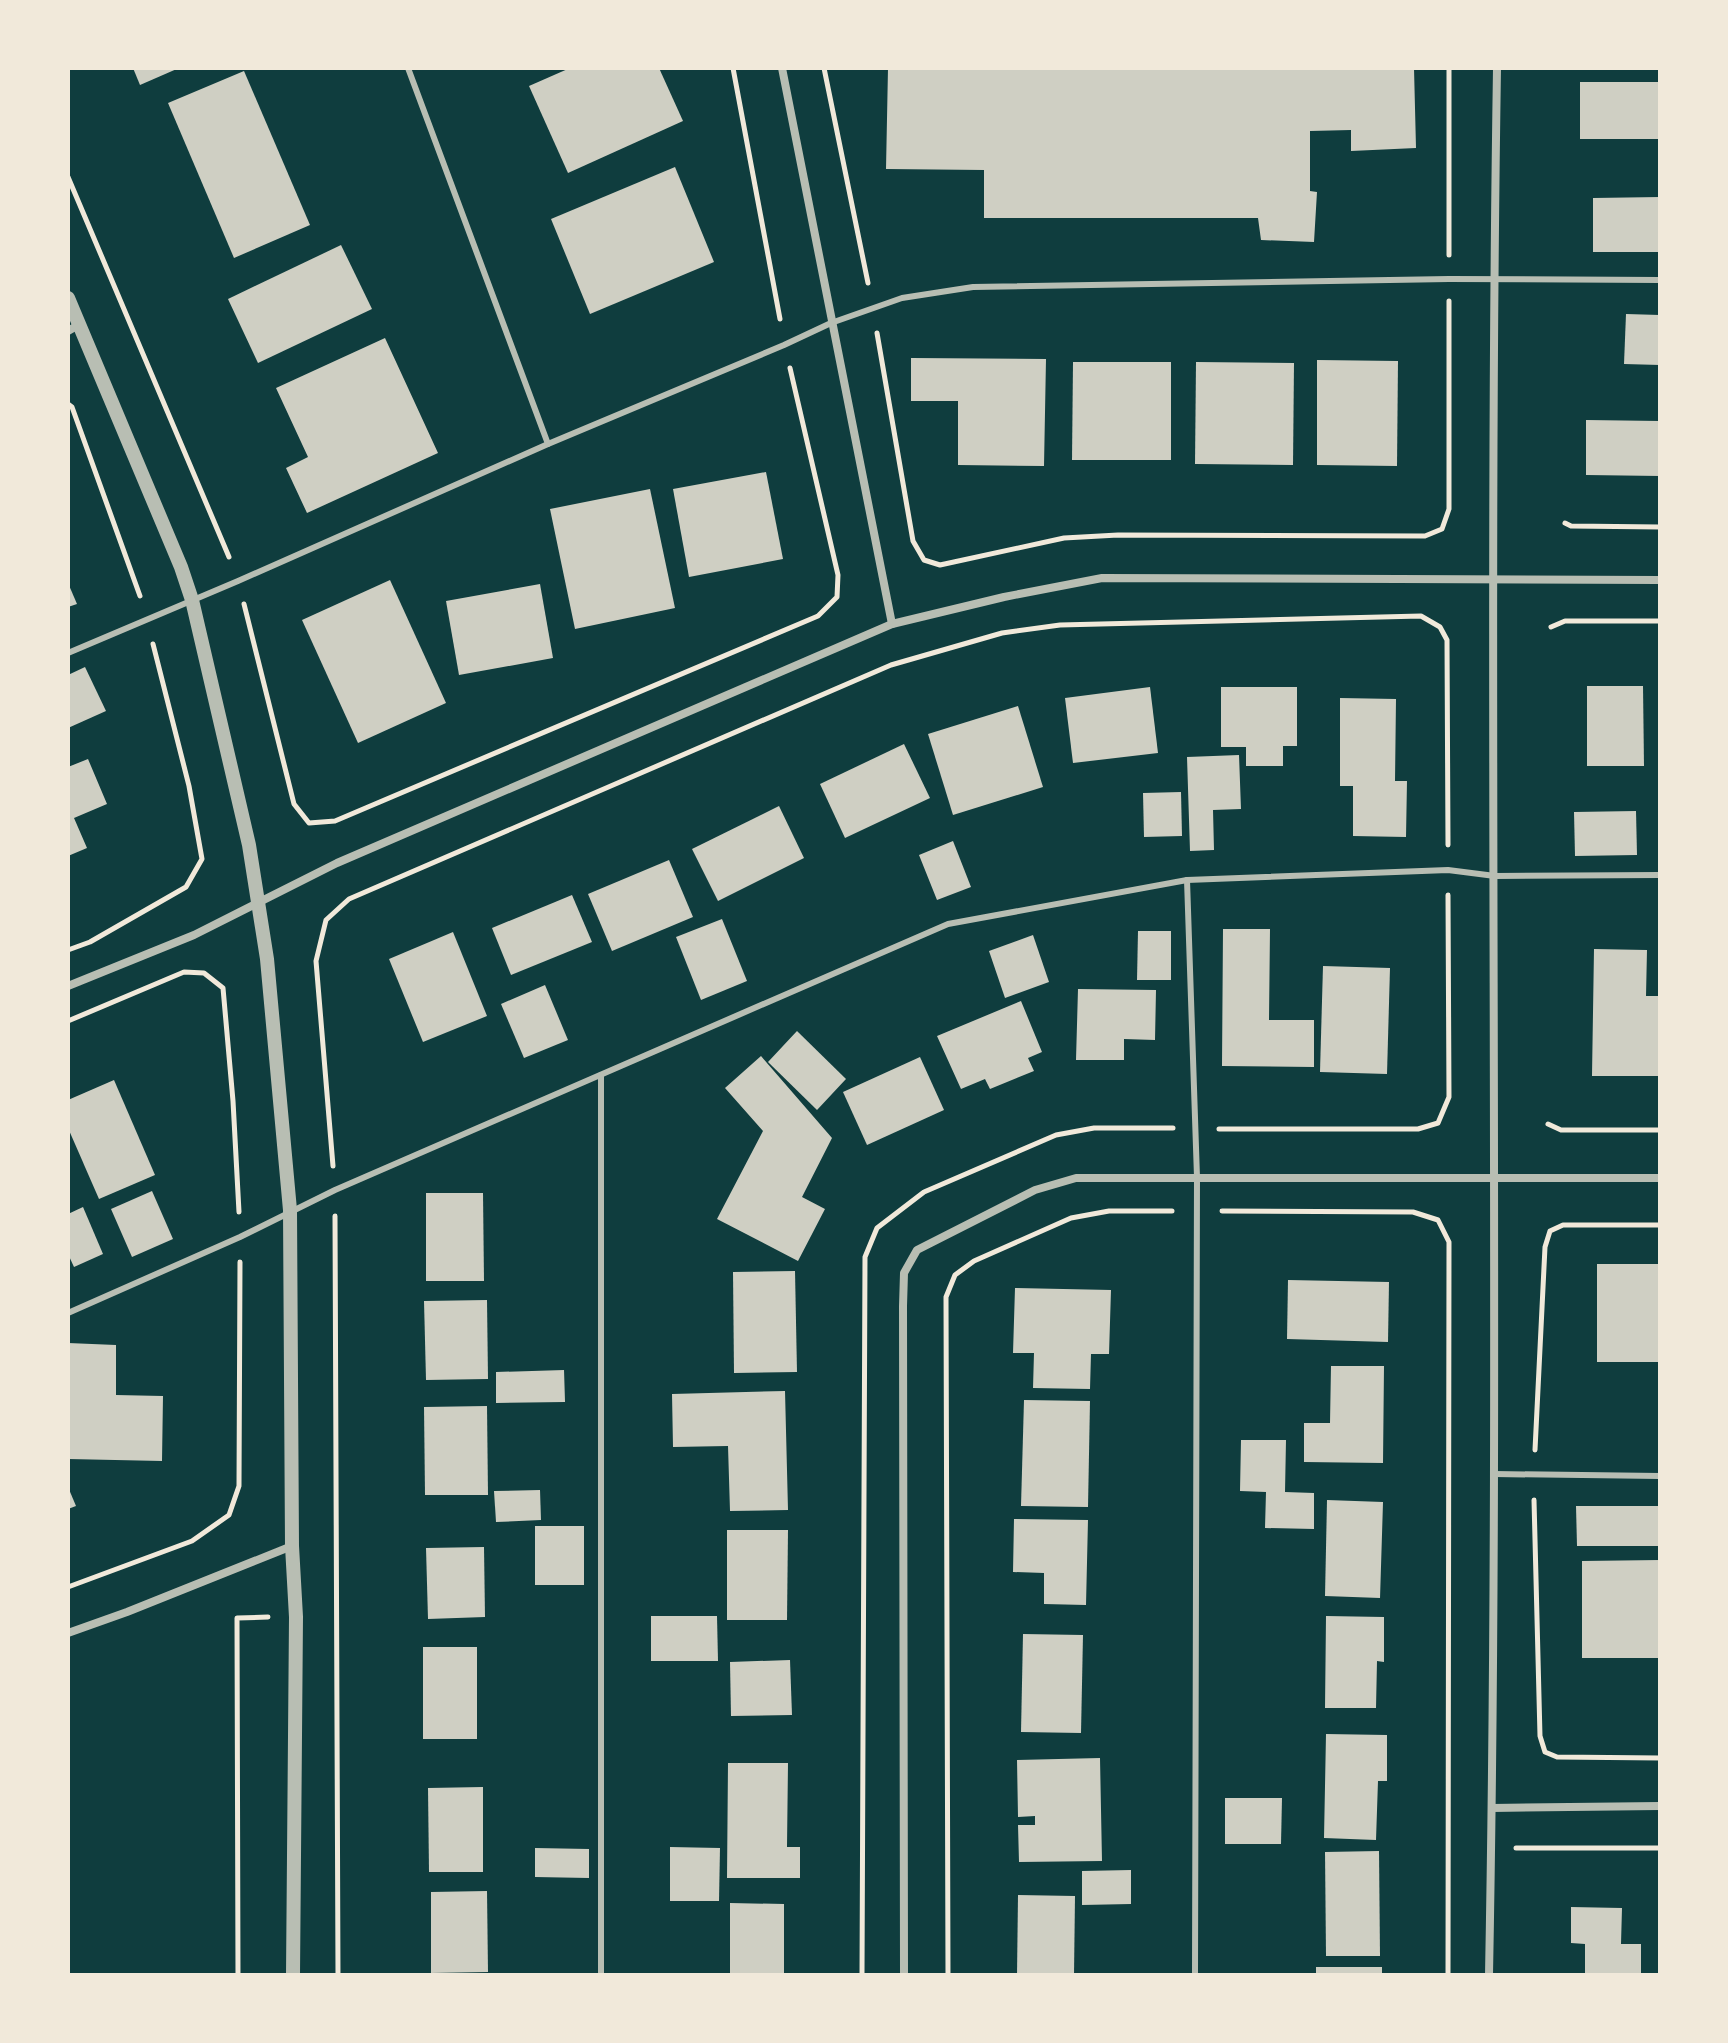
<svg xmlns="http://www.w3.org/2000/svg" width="1728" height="2043" viewBox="0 0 1728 2043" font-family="Cabin,sans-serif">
  <rect width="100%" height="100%" fill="#0f3d3e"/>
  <g fill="#cfcfc3">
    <path d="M 133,68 L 179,68 L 140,85 Z"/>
    <path d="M 570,68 L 659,68 L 683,121 L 568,173 L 529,86 Z"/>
    <path d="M 888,68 L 1414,68 L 1416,148 L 1351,151 L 1351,130 L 1310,131 L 1310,191 L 1317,192 L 1314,242 L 1261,240 L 1258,218 L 984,218 L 984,170 L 886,169 Z"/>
    <path d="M 244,71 L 310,225 L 234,258 L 168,103 Z"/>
    <rect x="1580" y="82" width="80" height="57"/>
    <path d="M 675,167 L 714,262 L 590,314 L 551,219 Z"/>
    <path d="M 1660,197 L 1660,252 L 1593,252 L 1593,198 Z"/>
    <path d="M 341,245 L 372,309 L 258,363 L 228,299 Z"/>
    <path d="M 1626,314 L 1660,315 L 1660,365 L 1624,364 Z"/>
    <path d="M 385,338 L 438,453 L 307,513 L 286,468 L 308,457 L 276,388 Z"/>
    <path d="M 911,358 L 1046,359 L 1044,466 L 958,465 L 958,401 L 911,401 Z"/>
    <path d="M 1317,360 L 1398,361 L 1397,466 L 1317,465 Z"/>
    <path d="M 1073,362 L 1171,362 L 1171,460 L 1072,460 Z"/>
    <path d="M 1196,362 L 1294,363 L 1293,465 L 1195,464 Z"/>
    <path d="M 1586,420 L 1660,421 L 1660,476 L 1586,475 Z"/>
    <path d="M 766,472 L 783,559 L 689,577 L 673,489 Z"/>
    <path d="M 650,489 L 675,608 L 575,629 L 550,509 Z"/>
    <path d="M 390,580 L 446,703 L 358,743 L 302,620 Z"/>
    <path d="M 68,583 L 77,604 L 68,607 Z"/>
    <path d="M 540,584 L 553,658 L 459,675 L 446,601 Z"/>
    <path d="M 85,667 L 106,711 L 68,728 L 68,675 Z"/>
    <path d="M 1587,686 L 1643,686 L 1644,766 L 1587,766 Z"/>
    <path d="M 1150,687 L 1158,753 L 1073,763 L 1065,698 Z"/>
    <path d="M 1221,687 L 1297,687 L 1297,746 L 1283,746 L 1283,766 L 1246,766 L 1246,747 L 1221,747 Z"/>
    <path d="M 1340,698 L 1396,699 L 1395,781 L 1407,781 L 1406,837 L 1353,836 L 1353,786 L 1340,786 Z"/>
    <path d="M 1018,706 L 1043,787 L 953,815 L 928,734 Z"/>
    <path d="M 904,744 L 930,798 L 845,838 L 820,784 Z"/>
    <path d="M 1239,755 L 1241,809 L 1213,810 L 1214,850 L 1190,851 L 1187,757 Z"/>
    <path d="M 88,759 L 107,804 L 74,818 L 87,848 L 68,856 L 68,767 Z"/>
    <path d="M 1181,792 L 1182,836 L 1144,837 L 1143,793 Z"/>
    <path d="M 779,806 L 804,858 L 718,901 L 692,849 Z"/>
    <path d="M 1636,811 L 1637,855 L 1575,856 L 1574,812 Z"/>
    <path d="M 953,841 L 971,887 L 937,900 L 919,855 Z"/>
    <path d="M 669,860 L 693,917 L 612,951 L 588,894 Z"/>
    <path d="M 572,895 L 592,942 L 511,975 L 492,928 Z"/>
    <path d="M 722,919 L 747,981 L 701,1000 L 676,937 Z"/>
    <path d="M 1223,929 L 1270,929 L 1269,1020 L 1314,1020 L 1314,1067 L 1222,1066 Z"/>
    <path d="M 1138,931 L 1171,931 L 1171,980 L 1137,980 Z"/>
    <path d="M 453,932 L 487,1016 L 423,1042 L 389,959 Z"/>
    <path d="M 1033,935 L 1049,982 L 1005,998 L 989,951 Z"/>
    <path d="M 1594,949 L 1647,950 L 1646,996 L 1660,996 L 1660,1076 L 1592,1076 Z"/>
    <path d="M 1323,966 L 1390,968 L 1387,1074 L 1320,1072 Z"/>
    <path d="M 545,985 L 568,1040 L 524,1058 L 501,1004 Z"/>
    <path d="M 1078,989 L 1156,990 L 1155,1040 L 1124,1039 L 1124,1060 L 1076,1060 Z"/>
    <path d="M 1021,1001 L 1042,1052 L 1028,1058 L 1034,1071 L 990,1089 L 985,1079 L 961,1089 L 937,1036 Z"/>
    <path d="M 797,1031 L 846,1079 L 817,1110 L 768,1062 Z"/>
    <path d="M 761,1056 L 832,1138 L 802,1197 L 825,1209 L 798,1261 L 717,1219 L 763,1131 L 725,1088 Z"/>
    <path d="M 920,1057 L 944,1110 L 867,1145 L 843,1092 Z"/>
    <path d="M 114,1080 L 155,1175 L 99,1199 L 68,1128 L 68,1100 Z"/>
    <path d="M 152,1191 L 173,1239 L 132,1257 L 111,1209 Z"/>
    <path d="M 426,1193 L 483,1193 L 484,1281 L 426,1281 Z"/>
    <path d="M 83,1207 L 103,1254 L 74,1267 L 68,1254 L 68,1214 Z"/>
    <rect x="1597" y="1264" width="63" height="98"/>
    <path d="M 795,1271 L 797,1372 L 734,1373 L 733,1272 Z"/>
    <path d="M 1288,1280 L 1389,1282 L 1388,1342 L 1287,1339 Z"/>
    <path d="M 1015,1288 L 1111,1290 L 1109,1354 L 1091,1354 L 1090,1389 L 1033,1388 L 1034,1353 L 1013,1353 Z"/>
    <path d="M 487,1300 L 488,1379 L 426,1380 L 424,1301 Z"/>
    <path d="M 68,1343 L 116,1345 L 116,1395 L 163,1396 L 162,1461 L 68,1459 Z"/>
    <path d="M 1331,1366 L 1384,1366 L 1383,1463 L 1304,1462 L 1304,1423 L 1330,1423 Z"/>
    <path d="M 564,1370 L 565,1402 L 496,1403 L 496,1372 Z"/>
    <path d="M 785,1391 L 788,1510 L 730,1511 L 728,1446 L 673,1447 L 672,1394 Z"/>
    <path d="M 1024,1400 L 1090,1401 L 1088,1507 L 1021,1506 Z"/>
    <path d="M 487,1406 L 488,1495 L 425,1495 L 424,1407 Z"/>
    <path d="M 1241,1440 L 1286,1440 L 1285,1492 L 1314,1493 L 1314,1529 L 1265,1528 L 1266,1492 L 1240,1491 Z"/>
    <path d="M 68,1487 L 76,1506 L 68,1509 Z"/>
    <path d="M 540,1490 L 541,1520 L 496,1522 L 494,1491 Z"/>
    <path d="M 1327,1500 L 1383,1502 L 1380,1598 L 1325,1596 Z"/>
    <path d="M 1576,1506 L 1660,1506 L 1660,1546 L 1577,1546 Z"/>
    <path d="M 1014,1519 L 1088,1520 L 1086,1605 L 1044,1604 L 1044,1573 L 1013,1572 Z"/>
    <rect x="535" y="1526" width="49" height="59"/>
    <path d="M 727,1530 L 788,1530 L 787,1620 L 727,1620 Z"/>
    <path d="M 484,1547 L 485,1617 L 428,1619 L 426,1548 Z"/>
    <path d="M 1660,1560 L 1660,1658 L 1582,1658 L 1582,1561 Z"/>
    <path d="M 651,1616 L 717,1616 L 718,1661 L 651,1661 Z"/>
    <path d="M 1326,1616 L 1384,1617 L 1384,1662 L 1377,1661 L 1376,1708 L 1325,1708 Z"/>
    <path d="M 1023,1634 L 1083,1635 L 1081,1733 L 1021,1732 Z"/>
    <rect x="423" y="1647" width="54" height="92"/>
    <path d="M 790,1660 L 792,1715 L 731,1716 L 730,1662 Z"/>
    <path d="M 1326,1734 L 1387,1735 L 1387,1781 L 1378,1781 L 1376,1840 L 1324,1838 Z"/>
    <path d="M 1100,1758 L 1102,1861 L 1019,1862 L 1018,1825 L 1035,1825 L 1035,1816 L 1018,1817 L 1017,1760 Z"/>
    <path d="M 728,1763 L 788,1763 L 787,1847 L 800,1847 L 800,1878 L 727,1878 Z"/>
    <path d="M 483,1787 L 483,1872 L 429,1872 L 428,1788 Z"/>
    <path d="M 1225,1798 L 1282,1798 L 1281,1844 L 1225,1844 Z"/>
    <path d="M 670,1847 L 720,1848 L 719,1901 L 670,1901 Z"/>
    <path d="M 535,1848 L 589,1849 L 589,1878 L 535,1877 Z"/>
    <path d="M 1379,1851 L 1380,1956 L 1326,1956 L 1325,1852 Z"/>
    <path d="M 1131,1870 L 1131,1904 L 1082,1905 L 1082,1871 Z"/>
    <path d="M 487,1891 L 488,1972 L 431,1973 L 431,1892 Z"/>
    <path d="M 1018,1895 L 1075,1896 L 1074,1975 L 1017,1975 Z"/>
    <path d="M 730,1903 L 784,1904 L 784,1975 L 730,1975 Z"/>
    <path d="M 1571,1907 L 1622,1908 L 1621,1944 L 1641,1944 L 1641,1975 L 1585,1975 L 1585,1944 L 1571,1943 Z"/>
    <rect x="1316" y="1967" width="66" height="8"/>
  </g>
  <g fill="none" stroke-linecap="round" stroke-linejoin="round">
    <g stroke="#f1e9da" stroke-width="5">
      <path d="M 733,68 L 780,319"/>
      <path d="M 824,68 L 868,283"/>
      <path d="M 1449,68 L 1449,255"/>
      <path d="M 68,177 L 229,557"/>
      <path d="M 877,333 L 913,541 L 924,560 L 940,565 L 1064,538 L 1118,535 L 1425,536 L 1442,529 L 1449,509 L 1449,301"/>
      <path d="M 68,404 L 72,407 L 140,596"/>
      <path d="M 1565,523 L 1571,526 L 1660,527"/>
      <path d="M 244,604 L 294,804 L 309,823 L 335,821 L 818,616 L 837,597 L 838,575 L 790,368"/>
      <path d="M 1551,627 L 1565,621 L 1660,621"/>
      <path d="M 68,950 L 90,942 L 186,887 L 202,859 L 189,786 L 153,644"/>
      <path d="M 68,1021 L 184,972 L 204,973 L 223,988 L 233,1101 L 239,1212"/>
      <path d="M 1548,1124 L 1561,1130 L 1660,1130"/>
      <path d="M 1219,1129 L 1418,1129 L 1438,1123 L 1449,1097 L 1448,895"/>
      <path d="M 333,1166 L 316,961 L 326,920 L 349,899 L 891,665 L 1002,633 L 1060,625 L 1421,616 L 1440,627 L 1447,640 L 1448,845"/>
      <path d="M 1222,1211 L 1413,1212 L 1438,1220 L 1449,1242 L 1448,1975"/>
      <path d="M 335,1216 L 338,1975"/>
      <path d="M 1535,1450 L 1545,1247 L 1550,1231 L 1563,1225 L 1660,1225"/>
      <path d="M 1534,1500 L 1540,1736 L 1545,1752 L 1557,1757 L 1660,1758"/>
      <path d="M 68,1587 L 192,1541 L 229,1515 L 239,1486 L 240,1262"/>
      <path d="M 1516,1848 L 1660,1848"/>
      <path d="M 238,1975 L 237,1618 L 268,1617"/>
      <path d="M 862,1975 L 865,1257 L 877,1228 L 924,1192 L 1056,1135 L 1094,1128 L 1173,1128"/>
      <path d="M 948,1975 L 946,1297 L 955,1275 L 974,1261 L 1071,1218 L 1109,1211 L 1172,1211"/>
    </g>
    <g stroke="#b8beb3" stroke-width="6">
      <path d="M 408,68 L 548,444"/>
      <path d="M 68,653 L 238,581 L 548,444 L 784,345 L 831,323 L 902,298 L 973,287 L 1449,279 L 1660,280"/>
      <path d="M 1187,880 L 1197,1177 L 1195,1975"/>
      <path d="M 601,1075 L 601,1975"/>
      <path d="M 68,1313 L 240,1237 L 335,1190 L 948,924 L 1187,880 L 1448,870 L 1495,876 L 1660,875"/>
      <path d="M 1494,1474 L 1660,1476"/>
    </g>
    <g stroke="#b8beb3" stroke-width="8">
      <path d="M 782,68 L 892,624"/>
      <path d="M 68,331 L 80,324"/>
      <path d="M 68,986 L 194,935 L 337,863 L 892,624 L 1004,597 L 1102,578 L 1660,580"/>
      <path d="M 68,1633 L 127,1612 L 292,1546"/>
      <path d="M 1492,1808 L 1660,1806"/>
      <path d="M 904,1975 L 903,1306 L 904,1273 L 917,1250 L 1035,1190 L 1076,1178 L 1660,1178"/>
      <path d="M 1489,1975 C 1501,1339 1487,704 1497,68"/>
    </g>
    <path stroke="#b8beb3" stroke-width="14" d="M 68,298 L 181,567 L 192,600 L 249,845 L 267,959 L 290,1210 L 292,1546 L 296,1617 L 293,1975"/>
  </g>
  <rect width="1728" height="2043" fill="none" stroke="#f1e9da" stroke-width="140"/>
</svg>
